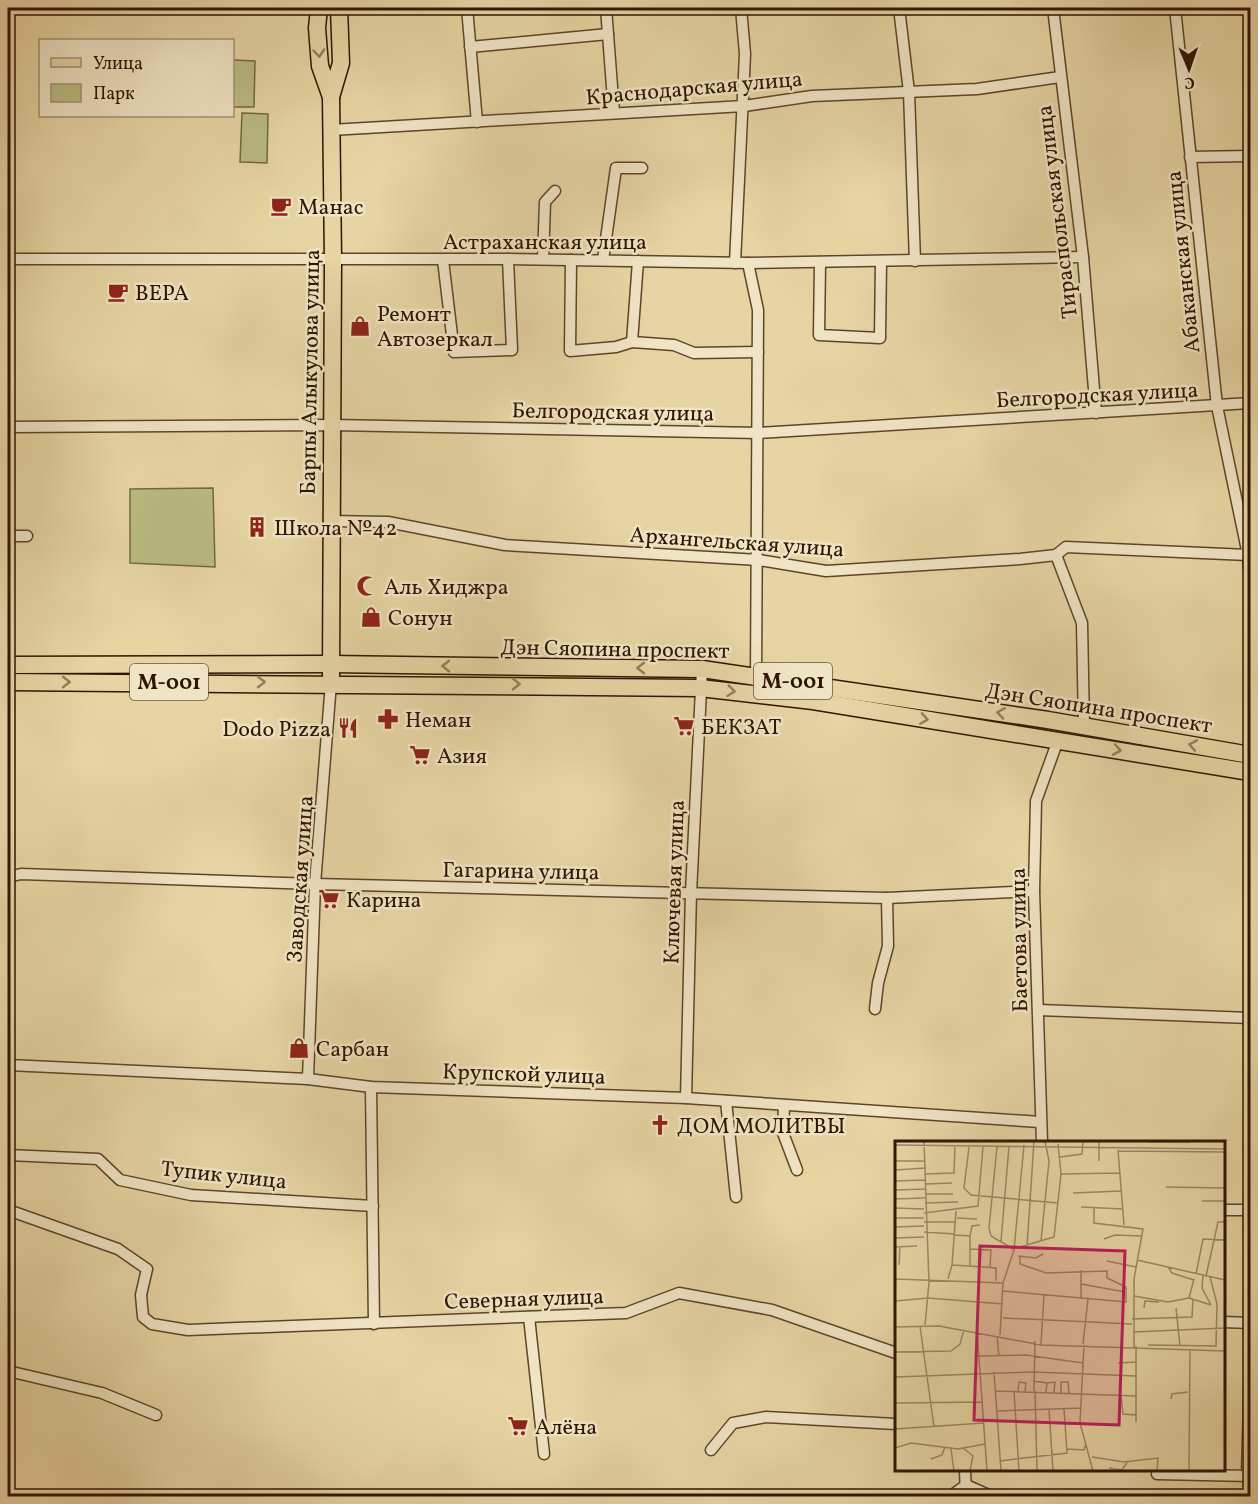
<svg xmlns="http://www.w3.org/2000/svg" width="1258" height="1504" viewBox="0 0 1258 1504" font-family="Vollkorn,serif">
  <rect width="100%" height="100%" fill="#e6d5a3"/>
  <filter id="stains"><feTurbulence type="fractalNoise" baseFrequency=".00333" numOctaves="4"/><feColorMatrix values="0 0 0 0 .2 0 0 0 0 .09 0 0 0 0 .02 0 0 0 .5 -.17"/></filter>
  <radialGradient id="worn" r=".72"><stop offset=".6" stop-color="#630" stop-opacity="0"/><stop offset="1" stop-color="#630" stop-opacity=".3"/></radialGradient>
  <g fill="#babc82" stroke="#746841" stroke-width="1.5">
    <path d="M 233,60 L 255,61 L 254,107 L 233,107 Z"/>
    <path d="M 242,113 L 268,114 L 267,163 L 240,162 Z"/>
    <path d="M 213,488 L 215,567 L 130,563 L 130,489 Z"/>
  </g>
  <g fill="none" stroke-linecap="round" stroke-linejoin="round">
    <g stroke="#5d4529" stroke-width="13">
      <g id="minor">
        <path d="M 467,8 L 477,122"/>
        <path d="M 606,8 L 614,113"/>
        <path d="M 899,8 L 909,92 L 915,261"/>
        <path d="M 1053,8 L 1083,257 L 1096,413"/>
        <path d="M 1175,8 L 1217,406 L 1248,555 L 1250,582"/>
        <path d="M 470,47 L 608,34"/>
        <path d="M 331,130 L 744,106 L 812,96 L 977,89 L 1060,77"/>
        <path d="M 1190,157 L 1250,156"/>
        <path d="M 8,259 L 508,259 L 748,263 L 1083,257"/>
        <path d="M 543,259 L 545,202 L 555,191"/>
        <path d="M 443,260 L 454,352 L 512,350 L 508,259"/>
        <path d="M 571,260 L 570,351 L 616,347 L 632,342"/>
        <path d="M 603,260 L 616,168 L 642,168"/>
        <path d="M 638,261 L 632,342 L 674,345 L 694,353 L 758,352"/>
        <path d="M 820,262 L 819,335 L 880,338 L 881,261"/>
        <path d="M 735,263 L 745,54 L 741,8"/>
        <path d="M 748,263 L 758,310 L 756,681"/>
        <path d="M 8,427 L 331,425 L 759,433 L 1250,403"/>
        <path d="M 329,521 L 388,522 L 505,545 L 759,560 L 826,571 L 1020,559 L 1056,555 L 1066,547 L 1248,555"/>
        <path d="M 8,536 L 27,536"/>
        <path d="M 1056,555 L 1082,623 L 1084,726"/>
        <path d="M 8,877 L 21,874 L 315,884 L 887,898 L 1034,891"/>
        <path d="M 875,1009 L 878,983 L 888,946 L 887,898"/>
        <path d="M 1039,1010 L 1250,1018"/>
        <path d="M 8,1065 L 308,1079 L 371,1087 L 686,1098 L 1040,1122"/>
        <path d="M 308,1079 L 315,884 L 331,683"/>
        <path d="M 371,1087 L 374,1324"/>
        <path d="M 686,1098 L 691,893 L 702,669"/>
        <path d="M 726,1101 L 736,1197"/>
        <path d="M 784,1105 L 783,1133 L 797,1170"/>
        <path d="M 1042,1142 L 1034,891 L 1036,801 L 1058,740"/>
        <path d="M 8,1155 L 98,1159 L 120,1180 L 191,1195 L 373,1206"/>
        <path d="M 8,1210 L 118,1249 L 147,1269 L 141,1295 L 143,1317 L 152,1324 L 188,1330 L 626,1313 L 679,1293 L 772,1310 L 896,1353"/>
        <path d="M 1224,1210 L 1250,1210"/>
        <path d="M 529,1317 L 544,1454"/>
        <path d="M 1224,1322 L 1250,1323"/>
        <path d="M 8,1371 L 102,1393 L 156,1415"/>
        <path d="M 711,1450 L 733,1423 L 766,1417 L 896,1424"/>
        <path d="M 965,1470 L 966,1496"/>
        <path d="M 1158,1470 L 1157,1474 L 1250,1476"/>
        <path d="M 1247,1476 L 1250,1362"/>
        <path d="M 951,1496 L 966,1485 L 991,1496"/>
      </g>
    </g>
    <g stroke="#2f1500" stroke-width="19">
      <g id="primary">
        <path d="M 319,8 L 317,28 L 320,66 L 331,97 L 333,260 L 331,676"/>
        <path d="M 331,97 L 341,63 L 339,8"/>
        <path d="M 8,665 L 330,664 L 702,669 L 1048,720 L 1250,755"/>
        <path d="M 8,682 L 700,688 L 813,701 L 1250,772"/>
      </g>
    </g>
    <use href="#minor" stroke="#efe4c3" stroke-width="10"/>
    <use href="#primary" stroke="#e6d5a3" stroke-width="16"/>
  </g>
  <defs><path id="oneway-chevron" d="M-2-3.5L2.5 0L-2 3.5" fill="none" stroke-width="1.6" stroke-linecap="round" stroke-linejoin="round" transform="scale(1.5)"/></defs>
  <g stroke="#947f5a">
    <use href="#oneway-chevron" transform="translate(319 53) rotate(85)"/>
    <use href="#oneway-chevron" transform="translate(446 666) rotate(-179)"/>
    <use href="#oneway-chevron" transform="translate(641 668) rotate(-180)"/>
    <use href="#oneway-chevron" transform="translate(66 682)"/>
    <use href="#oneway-chevron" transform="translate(261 682)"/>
    <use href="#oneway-chevron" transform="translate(516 684) rotate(1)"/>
    <use href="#oneway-chevron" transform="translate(731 691) rotate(6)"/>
    <use href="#oneway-chevron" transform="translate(1001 713) rotate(-171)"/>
    <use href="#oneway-chevron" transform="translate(924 719) rotate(9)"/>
    <use href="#oneway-chevron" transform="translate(1193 745) rotate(-170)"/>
    <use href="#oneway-chevron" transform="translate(1117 750) rotate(10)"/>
  </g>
  <defs>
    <g id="cafe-bare" transform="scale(1.62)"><path d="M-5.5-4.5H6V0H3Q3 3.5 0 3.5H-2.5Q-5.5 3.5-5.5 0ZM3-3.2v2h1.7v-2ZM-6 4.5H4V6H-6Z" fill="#8f2418" stroke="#efe4c3" stroke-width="2.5" paint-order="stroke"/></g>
    <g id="shop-bare" transform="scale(1.62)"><path d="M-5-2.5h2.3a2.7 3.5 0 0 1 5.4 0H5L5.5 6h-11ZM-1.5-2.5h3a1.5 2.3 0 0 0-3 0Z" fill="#8f2418" stroke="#efe4c3" stroke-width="2.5" paint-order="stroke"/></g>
    <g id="building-bare" transform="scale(1.62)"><path d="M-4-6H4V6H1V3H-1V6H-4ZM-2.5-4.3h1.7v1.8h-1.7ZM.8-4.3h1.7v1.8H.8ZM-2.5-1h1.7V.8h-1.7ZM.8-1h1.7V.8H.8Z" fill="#8f2418" stroke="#efe4c3" stroke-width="2.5" paint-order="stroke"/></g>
    <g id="mosque-bare" transform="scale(1.62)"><path d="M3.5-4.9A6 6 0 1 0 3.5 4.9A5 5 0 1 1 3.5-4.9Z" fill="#8f2418" stroke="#efe4c3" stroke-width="2.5" paint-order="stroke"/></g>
    <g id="pharmacy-bare" transform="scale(1.62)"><path d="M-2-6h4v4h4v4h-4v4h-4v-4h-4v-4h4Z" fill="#8f2418" stroke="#efe4c3" stroke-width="2.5" paint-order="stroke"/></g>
    <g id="supermarket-bare" transform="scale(1.62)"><path d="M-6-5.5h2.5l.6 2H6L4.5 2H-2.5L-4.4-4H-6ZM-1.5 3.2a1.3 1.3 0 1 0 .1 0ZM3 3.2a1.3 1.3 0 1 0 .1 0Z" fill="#8f2418" stroke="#efe4c3" stroke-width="2.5" paint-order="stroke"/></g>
    <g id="restaurant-bare" transform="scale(1.62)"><path d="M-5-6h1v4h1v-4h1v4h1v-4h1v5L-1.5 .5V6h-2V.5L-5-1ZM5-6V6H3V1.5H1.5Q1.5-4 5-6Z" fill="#8f2418" stroke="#efe4c3" stroke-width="2.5" paint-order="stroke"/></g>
    <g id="church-bare" transform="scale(1.62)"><path d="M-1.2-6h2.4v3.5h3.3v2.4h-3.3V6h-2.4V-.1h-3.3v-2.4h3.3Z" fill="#8f2418" stroke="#efe4c3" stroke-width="2.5" paint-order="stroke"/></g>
  </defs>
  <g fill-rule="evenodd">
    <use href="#cafe-bare" x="281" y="206"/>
    <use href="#cafe-bare" x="118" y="292"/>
    <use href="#shop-bare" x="360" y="326"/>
    <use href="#building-bare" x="257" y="527"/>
    <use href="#mosque-bare" x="367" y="586"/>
    <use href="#shop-bare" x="371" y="617"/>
    <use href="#pharmacy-bare" x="388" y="719"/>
    <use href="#supermarket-bare" x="684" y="726"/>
    <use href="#restaurant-bare" x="348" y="728"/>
    <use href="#supermarket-bare" x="420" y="755"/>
    <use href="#supermarket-bare" x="329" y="899"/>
    <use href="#shop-bare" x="299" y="1048"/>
    <use href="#church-bare" x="660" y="1125"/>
    <use href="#supermarket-bare" x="518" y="1426"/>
  </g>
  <g text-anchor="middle" stroke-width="5" stroke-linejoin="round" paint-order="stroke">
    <g fill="#efe4c3" stroke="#69533a" stroke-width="1.5">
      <rect x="754" y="663" width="78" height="36" rx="4.5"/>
      <rect x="130" y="664" width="78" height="36" rx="4.5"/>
    </g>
    <g font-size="21" font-weight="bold" fill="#2f1500">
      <text x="793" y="688">M-001</text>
      <text x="169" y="689">M-001</text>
    </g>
    <g font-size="22" fill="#2f1500" stroke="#efe4c3">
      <text transform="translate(694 87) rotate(-5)" y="8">Краснодарская улица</text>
      <text transform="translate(1056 212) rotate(-97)" y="8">Тираспольская улица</text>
      <text x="545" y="249">Астраханская улица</text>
      <text transform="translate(1182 262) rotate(-96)" y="8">Абаканская улица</text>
      <text transform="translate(309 372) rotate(-89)" y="8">Барпы Алыкулова улица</text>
      <text transform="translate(1097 394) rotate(-3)" y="8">Белгородская улица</text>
      <text transform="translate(613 411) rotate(1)" y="8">Белгородская улица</text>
      <text transform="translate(737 541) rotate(4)" y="8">Архангельская улица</text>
      <text transform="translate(615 648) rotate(1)" y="8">Дэн Сяопина проспект</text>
      <text transform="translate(1099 707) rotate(9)" y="8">Дэн Сяопина проспект</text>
      <text transform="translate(521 870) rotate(1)" y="8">Гагарина улица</text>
      <text transform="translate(299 879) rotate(-86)" y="8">Заводская улица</text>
      <text transform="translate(673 882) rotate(-88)" y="8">Ключевая улица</text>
      <text transform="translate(1018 940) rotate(-91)" y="8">Баетова улица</text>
      <text transform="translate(524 1073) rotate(2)" y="8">Крупской улица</text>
      <text transform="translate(224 1174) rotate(6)" y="8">Тупик улица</text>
      <text transform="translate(524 1298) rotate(-2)" y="8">Северная улица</text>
    </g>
    <g font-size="22" fill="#2f1500" stroke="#efe4c3" text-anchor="start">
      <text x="298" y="214">Манас</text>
      <text x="135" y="300">ВЕРА</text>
      <text x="377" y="321">Ремонт<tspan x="377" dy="25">Автозеркал</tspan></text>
      <text x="274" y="535">Школа №42</text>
      <text x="384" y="594">Аль Хиджра</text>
      <text x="388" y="625">Сонун</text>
      <text x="405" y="727">Неман</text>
      <text x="701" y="734">БЕКЗАТ</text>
      <text x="331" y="736" text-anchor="end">Dodo Pizza</text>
      <text x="437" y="763">Азия</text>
      <text x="346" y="907">Карина</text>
      <text x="316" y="1056">Сарбан</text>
      <text x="677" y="1133">ДОМ МОЛИТВЫ</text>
      <text x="535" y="1434">Алёна</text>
    </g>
  </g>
  <g transform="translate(895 1141)">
    <rect width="330" height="330" fill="#e6d5a3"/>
    <path fill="none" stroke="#9d8862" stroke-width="1.5" d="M 29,0 L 34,142 L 30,184M 253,1 L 295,1M 0,4 L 330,8M 74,6 L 69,47 L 76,54 L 163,62M 102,6 L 94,87 L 96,95 L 118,108 L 159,96 L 166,33 L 163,3M 223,9 L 229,84M 223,10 L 330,11M 165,16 L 187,13 L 188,0M 0,20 L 30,20M 204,20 L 204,0M 0,29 L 31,27M 31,33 L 59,32 L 60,5M 166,33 L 225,32M 0,40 L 31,39M 31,43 L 57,42M 271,46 L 330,47M 0,49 L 31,48M 178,52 L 226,50M 30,53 L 58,53M 0,58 L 30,57M 307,60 L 330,60M 30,62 L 63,61M 186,66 L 228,68M 0,67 L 29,68M 199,67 L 199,82 L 248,88 L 239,138 L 239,207M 29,72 L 83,65 L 88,6M 0,77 L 29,77M 62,77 L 82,78M 29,81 L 61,81M 0,86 L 29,85M 29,91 L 60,93M 60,94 L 75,95 L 75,125 L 101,127 L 101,140M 75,95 L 77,85 L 85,84M 0,97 L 29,96M 209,98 L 220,94 L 247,95M 106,100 L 114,5M 146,100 L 154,20 L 150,0M 132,105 L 139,0M 0,106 L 22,105M 75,108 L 96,109 L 95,127M 123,115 L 141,117 L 148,113M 125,115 L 125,123 L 151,132 L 212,130 L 212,137 L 231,146 L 231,161M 242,119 L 330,139M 212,120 L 241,126M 4,124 L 5,105M 57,124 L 61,70M 85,126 L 86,108M 273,126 L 277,132 L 299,139M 301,133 L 308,98 L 330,99M 308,134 L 307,147 L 316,164M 311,135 L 323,81 L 330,81M 0,138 L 108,142M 53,138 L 57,124 L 75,125M 186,143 L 230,151M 108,150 L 232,161M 239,155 L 273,161 L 294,157 L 316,164M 186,157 L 186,129M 294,157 L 299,138M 0,160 L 33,157 L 108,163M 249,167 L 250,160 L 264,161M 281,167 L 285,205M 108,177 L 237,183M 237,178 L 297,176 L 298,158M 25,185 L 39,286M 0,186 L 44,185 L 146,204 L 330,210M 82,189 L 92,330M 238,191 L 330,187M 105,194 L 108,142 L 119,109 L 129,4M 102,195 L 104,215M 188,203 L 193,158M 146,204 L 149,154M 189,204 L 185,282 L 198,330M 253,204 L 321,205 L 322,163 L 315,136M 241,205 L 241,281M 0,211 L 56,210 L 65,203 L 69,189M 82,215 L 131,214 L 188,222M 223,222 L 241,221M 99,231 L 106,330M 0,236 L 138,231 L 241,235M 138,240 L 152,242 L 151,251M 152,242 L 160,241 L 159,251M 100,250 L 242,255M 119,250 L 124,330M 123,250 L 124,241 L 131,242 L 130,250M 139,250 L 140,200M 140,250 L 142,330M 166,252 L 166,241 L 173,241 L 174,252M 226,254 L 228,273 L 241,274M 276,258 L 277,253 L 293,251M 0,262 L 87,261M 154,268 L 158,330M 102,270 L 186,267M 0,288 L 89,282M 0,307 L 16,302 L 63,308 L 90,303M 68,307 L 78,315 L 75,330M 56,308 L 59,330M 172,308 L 189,309 L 191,303M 197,316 L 229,321 L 263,317 L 262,330M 36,318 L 47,314 L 50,306M 105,320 L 172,312 L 169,268M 214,327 L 227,329 L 233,320M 294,330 L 295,208"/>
    <path fill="#c2185b" fill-opacity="0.15" stroke="#c2185b" stroke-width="3" d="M 85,105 L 230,110 L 224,284 L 79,279 Z"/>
    <rect width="330" height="330" fill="none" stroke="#2f1500" stroke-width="3"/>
  </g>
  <rect width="1258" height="1504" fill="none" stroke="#e6d5a3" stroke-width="30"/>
  <rect x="9" y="9" width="1240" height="1486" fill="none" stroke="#2f1500" stroke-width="3"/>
  <rect x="15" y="15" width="1228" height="1474" fill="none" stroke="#2f1500" stroke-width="1.5"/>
  <rect x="39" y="39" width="195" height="78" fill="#efe4c3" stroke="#a29175" stroke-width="1.5"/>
  <rect x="51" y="58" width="30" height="9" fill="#e6d5a3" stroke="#a29175" stroke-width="1.5"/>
  <text x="93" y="69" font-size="18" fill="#2f1500">Улица</text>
  <rect x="51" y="84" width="30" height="18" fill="#babc82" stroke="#a29175" stroke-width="1.5"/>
  <text x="93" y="99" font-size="18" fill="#2f1500">Парк</text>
  <g transform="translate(1189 69) rotate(178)" stroke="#efe4c3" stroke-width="4.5" paint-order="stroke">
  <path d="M0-4.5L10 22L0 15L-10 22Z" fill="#2f1500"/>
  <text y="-9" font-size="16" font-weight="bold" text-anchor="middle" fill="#2f1500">С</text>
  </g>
  <rect width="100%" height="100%" filter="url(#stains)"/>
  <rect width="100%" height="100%" fill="url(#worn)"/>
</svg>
